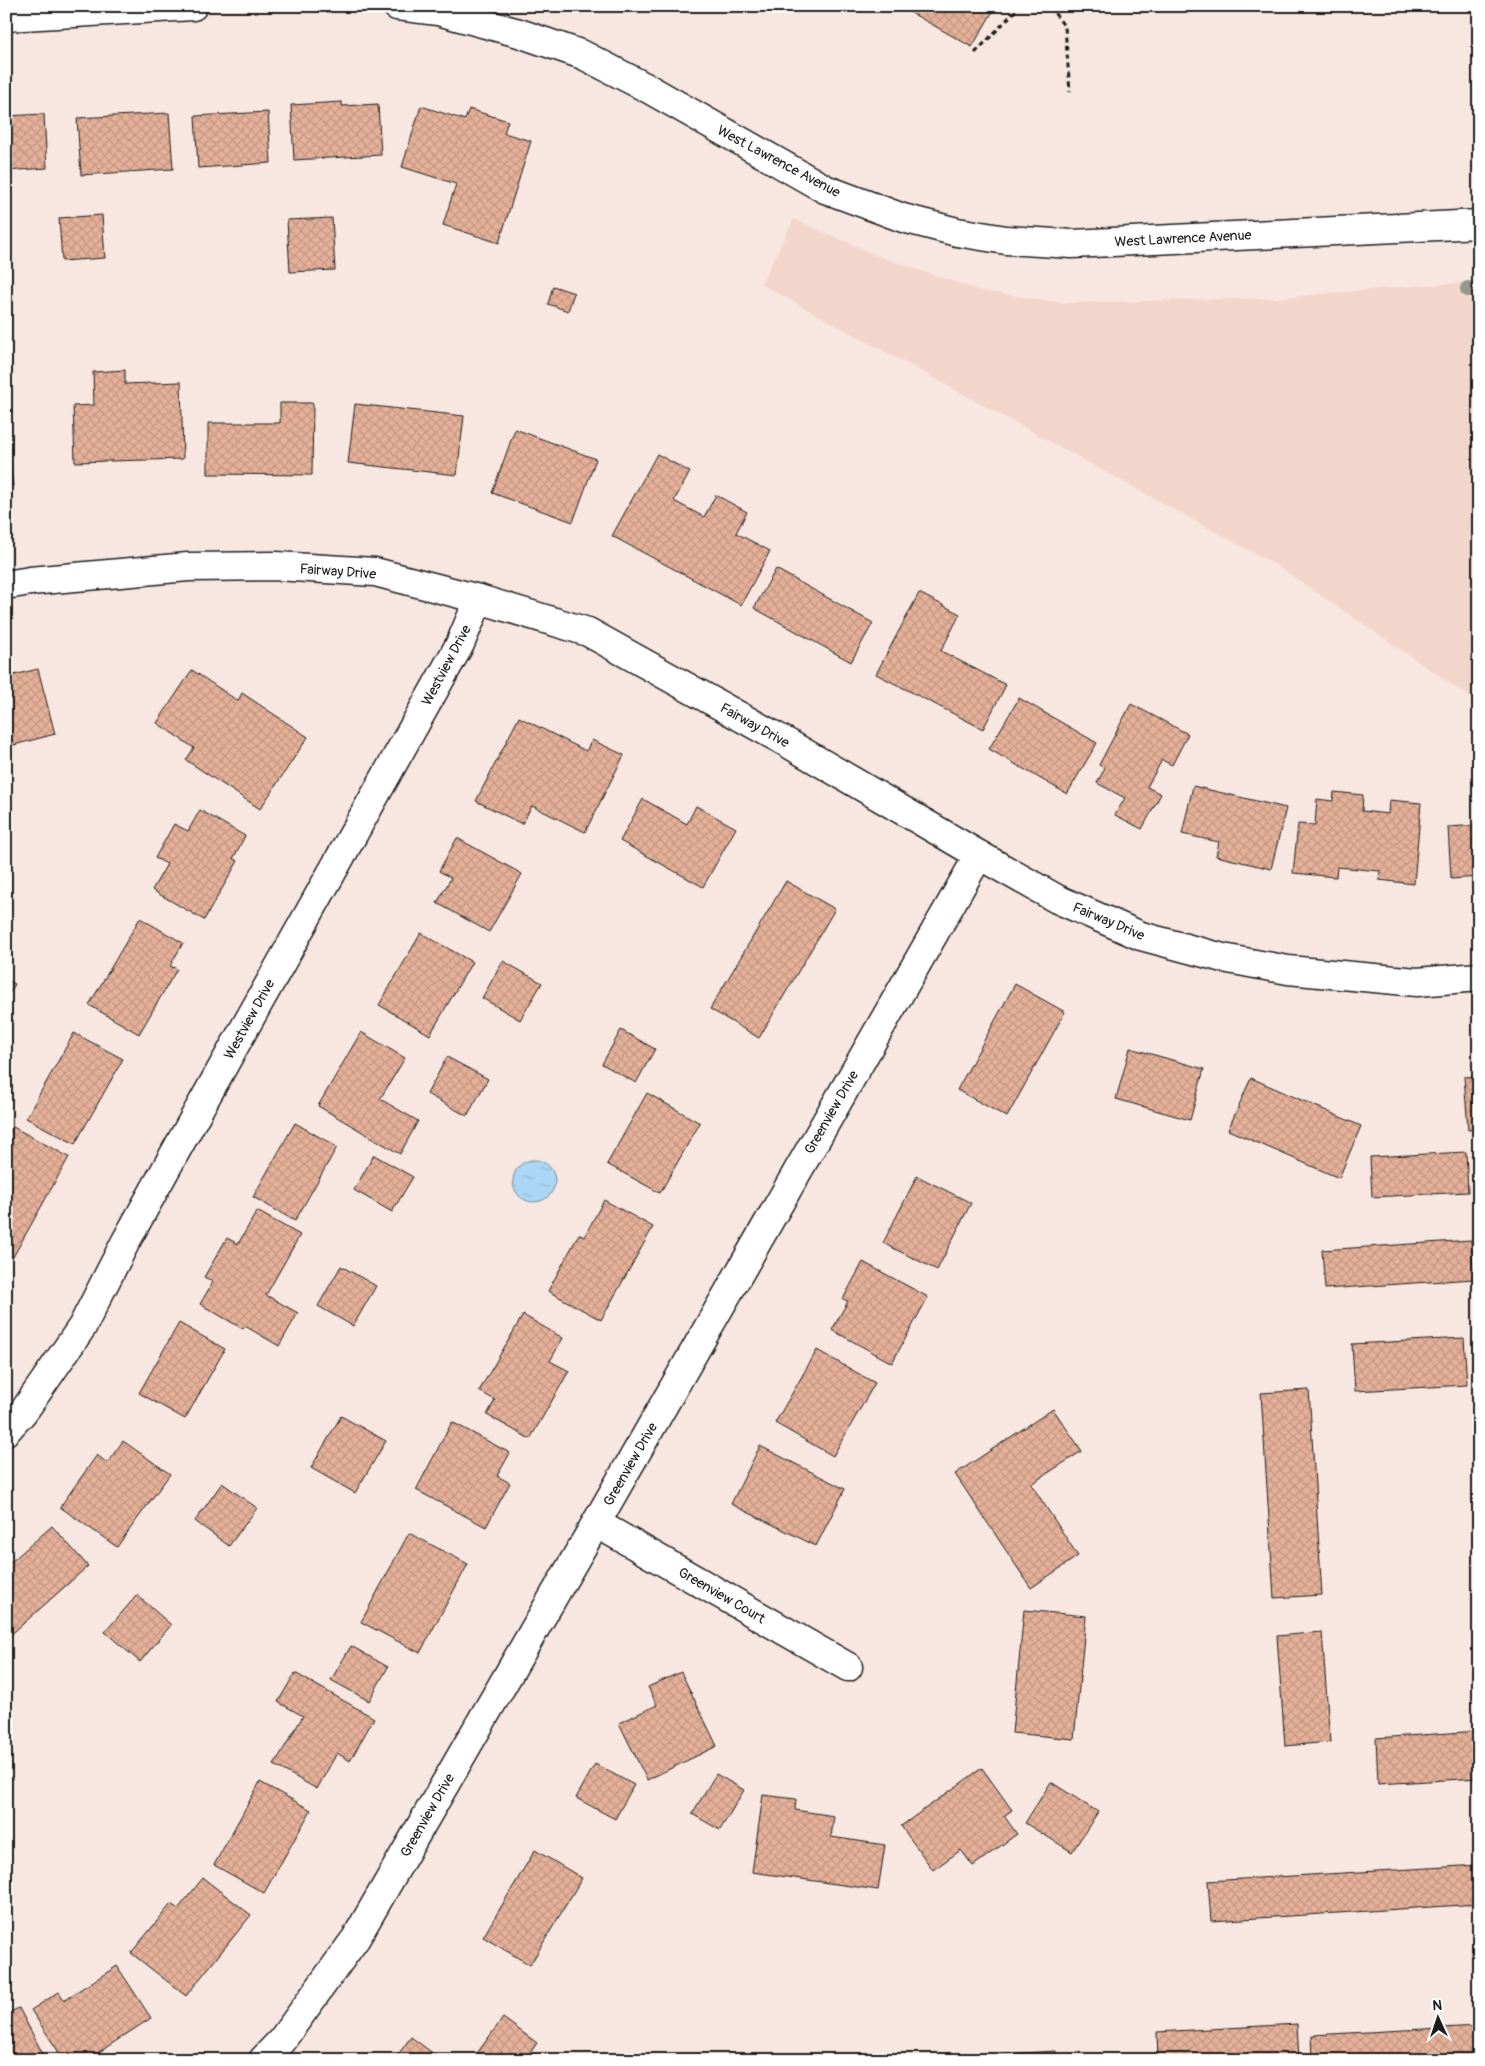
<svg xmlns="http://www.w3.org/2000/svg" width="1485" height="2066" viewBox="0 0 1485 2066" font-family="Pangolin,sans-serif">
  <defs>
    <pattern id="water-ripples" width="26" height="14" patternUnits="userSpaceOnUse" patternTransform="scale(1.25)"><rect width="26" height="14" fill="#aad7f6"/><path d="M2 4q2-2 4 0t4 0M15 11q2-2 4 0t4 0" fill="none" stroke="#92b8d2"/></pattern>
    <pattern id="building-cross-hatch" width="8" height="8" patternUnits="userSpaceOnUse" patternTransform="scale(1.25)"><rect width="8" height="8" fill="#e5b099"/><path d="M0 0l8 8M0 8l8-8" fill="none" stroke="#c49783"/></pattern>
  </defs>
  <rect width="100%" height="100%" fill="#f7e7e0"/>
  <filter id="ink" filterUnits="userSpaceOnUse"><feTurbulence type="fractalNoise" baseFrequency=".02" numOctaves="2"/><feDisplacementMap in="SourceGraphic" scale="10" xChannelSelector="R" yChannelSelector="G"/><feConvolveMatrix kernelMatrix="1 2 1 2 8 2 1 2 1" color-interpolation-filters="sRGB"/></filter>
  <g filter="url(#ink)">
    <path fill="#f2d6cb" d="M 794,219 L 878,256 L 981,291 L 1065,303 L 1276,298 L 1425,285 L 1479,282 L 1479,703 L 1276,565 L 761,284 Z"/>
    <circle fill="url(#water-ripples)" stroke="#718c9f" cx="534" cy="1181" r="21"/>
    <g fill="url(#building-cross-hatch)" stroke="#1c1c1c">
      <path d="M 899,6 L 996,6 L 972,47 Z"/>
      <path d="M 342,102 L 342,106 L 378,104 L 381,155 L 294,160 L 291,105 Z"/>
      <path d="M 421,106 L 465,120 L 469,109 L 508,121 L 504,133 L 531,141 L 499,243 L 443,225 L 456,184 L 402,167 Z"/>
      <path d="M 268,112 L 271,163 L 198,168 L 195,116 Z"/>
      <path d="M 169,113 L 173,169 L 81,175 L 77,118 Z"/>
      <path d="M 44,114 L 47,168 L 6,171 L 6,116 Z"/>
      <path d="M 102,215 L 105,258 L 62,261 L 59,218 Z"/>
      <path d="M 332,218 L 335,270 L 290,272 L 287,220 Z"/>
      <path d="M 553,286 L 574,293 L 568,311 L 548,304 Z"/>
      <path d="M 125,370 L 125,384 L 181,382 L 183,459 L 75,462 L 73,406 L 94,405 L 93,372 Z"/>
      <path d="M 280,403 L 313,403 L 312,475 L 208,474 L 208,423 L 280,423 Z"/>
      <path d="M 355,404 L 464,416 L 457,475 L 348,463 Z"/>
      <path d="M 515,429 L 596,459 L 573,522 L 492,493 Z"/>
      <path d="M 6,431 L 13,486 L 6,486 Z"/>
      <path d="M 657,454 L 690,472 L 674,501 L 704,517 L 716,495 L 747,512 L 736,533 L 770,551 L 741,605 L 612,536 Z"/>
      <path d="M 776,569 L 873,623 L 851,662 L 754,608 Z"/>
      <path d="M 919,593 L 960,614 L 941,651 L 1006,685 L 983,729 L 876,674 Z"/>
      <path d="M 38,669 L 55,734 L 14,745 L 12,740 L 6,741 L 6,677 Z"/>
      <path d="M 192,670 L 238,701 L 242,693 L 308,737 L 260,809 L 186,760 L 194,748 L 157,723 Z"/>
      <path d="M 1019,698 L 1097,743 L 1067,794 L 989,749 Z"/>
      <path d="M 1131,704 L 1188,734 L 1172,765 L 1162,760 L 1147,787 L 1161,794 L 1142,829 L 1115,815 L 1125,798 L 1097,783 L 1105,768 L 1099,765 Z"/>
      <path d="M 519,717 L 586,751 L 592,740 L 624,755 L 585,832 L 532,806 L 522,824 L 476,801 Z"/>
      <path d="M 1193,786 L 1286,808 L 1271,869 L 1216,856 L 1219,842 L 1182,834 Z"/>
      <path d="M 1334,792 L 1363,795 L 1362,811 L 1388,814 L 1389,800 L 1421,803 L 1414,884 L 1379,880 L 1380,871 L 1337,867 L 1336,877 L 1293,873 L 1298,824 L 1315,825 L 1317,799 L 1333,801 Z"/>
      <path d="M 643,799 L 687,824 L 696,806 L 736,828 L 703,887 L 620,841 Z"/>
      <path d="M 200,810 L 245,836 L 233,859 L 238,861 L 204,920 L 152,890 L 167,864 L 155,858 L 174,824 L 188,831 Z"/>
      <path d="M 1479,825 L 1479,877 L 1451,879 L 1448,827 Z"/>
      <path d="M 457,838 L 522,874 L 489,932 L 437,903 L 451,878 L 439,871 Z"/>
      <path d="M 786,881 L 835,909 L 759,1038 L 710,1009 Z"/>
      <path d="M 140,918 L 183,943 L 170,966 L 177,969 L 139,1034 L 89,1005 Z"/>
      <path d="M 421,933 L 472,962 L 430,1035 L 379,1005 Z"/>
      <path d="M 503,961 L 542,983 L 520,1020 L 482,998 Z"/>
      <path d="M 6,979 L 15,984 L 6,1000 Z"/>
      <path d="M 1015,984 L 1065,1012 L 1007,1117 L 957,1090 Z"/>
      <path d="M 621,1030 L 655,1049 L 636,1083 L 602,1064 Z"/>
      <path d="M 361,1032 L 405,1058 L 380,1099 L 418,1121 L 400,1154 L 318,1106 Z"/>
      <path d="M 74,1033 L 123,1059 L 75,1144 L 26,1118 Z"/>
      <path d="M 1130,1048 L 1204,1069 L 1190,1120 L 1116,1099 Z"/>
      <path d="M 447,1057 L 488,1079 L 467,1116 L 427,1094 Z"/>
      <path d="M 1479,1076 L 1479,1129 L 1468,1130 L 1464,1077 Z"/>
      <path d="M 1251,1078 L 1361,1126 L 1339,1178 L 1228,1130 Z"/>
      <path d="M 647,1093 L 700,1123 L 660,1193 L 607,1164 Z"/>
      <path d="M 295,1123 L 337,1147 L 295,1221 L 253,1197 Z"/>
      <path d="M 13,1127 L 69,1157 L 13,1257 L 6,1253 L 6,1139 Z"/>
      <path d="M 1466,1152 L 1468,1192 L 1372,1197 L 1370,1157 Z"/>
      <path d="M 374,1155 L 413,1177 L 392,1212 L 354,1190 Z"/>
      <path d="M 917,1176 L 971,1203 L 937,1270 L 883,1243 Z"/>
      <path d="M 604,1200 L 653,1227 L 601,1320 L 548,1291 L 579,1234 L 584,1237 Z"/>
      <path d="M 257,1211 L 300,1235 L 266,1295 L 298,1313 L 279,1346 L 245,1326 L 243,1329 L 200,1304 L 213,1282 L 204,1277 L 227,1238 L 238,1244 Z"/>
      <path d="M 1471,1240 L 1474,1279 L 1325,1289 L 1322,1250 Z"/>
      <path d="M 863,1262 L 928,1297 L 892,1363 L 832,1330 L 848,1301 L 843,1299 Z"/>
      <path d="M 341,1266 L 376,1286 L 353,1326 L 318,1306 Z"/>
      <path d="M 523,1315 L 563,1338 L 550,1361 L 569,1371 L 530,1439 L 487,1415 L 495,1400 L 479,1391 Z"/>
      <path d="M 179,1323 L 225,1349 L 185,1419 L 139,1393 Z"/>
      <path d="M 1464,1338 L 1467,1385 L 1355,1391 L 1352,1344 Z"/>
      <path d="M 817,1350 L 875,1383 L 833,1456 L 775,1423 Z"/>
      <path d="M 1309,1390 L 1322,1595 L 1274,1598 L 1261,1393 Z"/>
      <path d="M 1053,1409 L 1082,1451 L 1031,1484 L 1078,1556 L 1031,1588 L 955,1474 Z"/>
      <path d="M 341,1416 L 386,1441 L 355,1493 L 311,1468 Z"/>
      <path d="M 452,1422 L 510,1453 L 497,1476 L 510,1483 L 486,1527 L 416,1490 Z"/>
      <path d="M 123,1441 L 170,1474 L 117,1547 L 60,1507 L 97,1455 L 107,1463 Z"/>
      <path d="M 760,1446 L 845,1489 L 816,1546 L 731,1504 Z"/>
      <path d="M 222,1483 L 257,1508 L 229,1546 L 195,1521 Z"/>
      <path d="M 52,1526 L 88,1566 L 6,1639 L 6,1562 L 8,1560 L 10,1563 Z"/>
      <path d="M 409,1533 L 468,1564 L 420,1653 L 361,1622 Z"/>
      <path d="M 137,1595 L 171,1625 L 140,1662 L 105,1632 Z"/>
      <path d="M 1024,1610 L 1086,1616 L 1074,1739 L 1012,1733 Z"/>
      <path d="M 1322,1632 L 1330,1742 L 1285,1746 L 1277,1636 Z"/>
      <path d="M 351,1646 L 388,1667 L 369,1701 L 331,1680 Z"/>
      <path d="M 681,1672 L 717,1746 L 647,1780 L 619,1723 L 657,1705 L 648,1687 Z"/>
      <path d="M 295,1673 L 374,1718 L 350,1761 L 337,1753 L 317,1789 L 274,1765 L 303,1716 L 278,1702 Z"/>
      <path d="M 1479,1731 L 1479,1778 L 1378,1784 L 1376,1738 Z"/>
      <path d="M 595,1764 L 634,1785 L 615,1819 L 576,1798 Z"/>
      <path d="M 982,1768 L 1012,1810 L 1004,1816 L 1017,1834 L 973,1866 L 961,1850 L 933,1870 L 901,1826 Z"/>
      <path d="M 716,1774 L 744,1790 L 720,1830 L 692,1814 Z"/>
      <path d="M 260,1782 L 311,1810 L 264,1893 L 214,1865 Z"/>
      <path d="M 1051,1782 L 1098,1812 L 1072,1852 L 1025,1823 Z"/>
      <path d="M 763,1795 L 796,1799 L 795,1810 L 834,1816 L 831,1837 L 885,1845 L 878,1890 L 752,1872 Z"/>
      <path d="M 535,1850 L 582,1878 L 530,1965 L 483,1937 Z"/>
      <path d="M 1479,1865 L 1479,1904 L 1211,1921 L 1208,1881 Z"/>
      <path d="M 203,1878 L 251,1915 L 186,1996 L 131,1953 L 171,1904 L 178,1909 Z"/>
      <path d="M 117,1966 L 151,2018 L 87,2060 L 64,2060 L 31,2010 L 59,1992 L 64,2000 Z"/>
      <path d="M 19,2008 L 46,2060 L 6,2060 L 6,2014 Z"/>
      <path d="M 503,2018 L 537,2043 L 525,2060 L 472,2060 Z"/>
      <path d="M 1297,2024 L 1299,2060 L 1158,2060 L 1157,2032 Z"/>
      <path d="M 1478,2026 L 1479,2060 L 1313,2060 L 1312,2035 Z"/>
      <path d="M 411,2037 L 442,2060 L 394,2060 Z"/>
      <path d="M 1056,2051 L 1056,2060 L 957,2060 L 957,2057 Z"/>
      <path d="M 862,2057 L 862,2060 L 795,2060 Z"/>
    </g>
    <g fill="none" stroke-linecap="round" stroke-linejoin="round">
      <g stroke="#1c1c1c" stroke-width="31">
        <g id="minor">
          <path d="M 397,6 L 438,11 L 519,33 L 583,55 L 649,89 L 825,189 L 903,218 L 957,232 L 1006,240 L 1072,244 L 1479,224"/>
          <path d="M 6,17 L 193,6"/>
          <path d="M 6,585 L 30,581 L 188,567 L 276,566 L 375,572 L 479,599 L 588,632 L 784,741 L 979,855 L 1057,899 L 1141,936 L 1223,958 L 1288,970 L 1417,982 L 1479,977"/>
          <path d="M 6,1431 L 24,1411 L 82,1327 L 126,1241 L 203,1102 L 460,644 L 479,599"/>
          <path d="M 596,1523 L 848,1667"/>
          <path d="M 263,2060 L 282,2040 L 356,1938 L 596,1523 L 979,855"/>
        </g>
      </g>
      <g stroke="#1c1c1c" stroke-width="3" stroke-dasharray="5 4" stroke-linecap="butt">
        <path d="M 1049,6 L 1065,27 L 1070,92"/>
        <path d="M 975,53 L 1020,6"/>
        <path d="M 1479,1385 L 1475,1385 L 1479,1482"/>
      </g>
      <use href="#minor" stroke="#fff" stroke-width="28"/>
    </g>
    <circle fill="#96998d" cx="1468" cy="289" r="8"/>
  </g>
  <g text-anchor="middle" stroke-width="4" stroke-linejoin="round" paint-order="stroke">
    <g font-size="14" fill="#1c1c1c" stroke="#fff">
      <text transform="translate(779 161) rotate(28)" y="5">West Lawrence Avenue</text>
      <text transform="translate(1183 238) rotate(-3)" y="5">West Lawrence Avenue</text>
      <text transform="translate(338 571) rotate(4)" y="5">Fairway Drive</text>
      <text transform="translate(446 665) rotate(-62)" y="5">Westview Drive</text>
      <text transform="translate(755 725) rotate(29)" y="5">Fairway Drive</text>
      <text transform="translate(1109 921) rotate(23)" y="5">Fairway Drive</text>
      <text transform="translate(249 1019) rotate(-61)" y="5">Westview Drive</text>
      <text transform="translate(831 1112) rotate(-60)" y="5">Greenview Drive</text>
      <text transform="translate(630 1464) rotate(-60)" y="5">Greenview Drive</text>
      <text transform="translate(722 1595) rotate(30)" y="5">Greenview Court</text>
      <text transform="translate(427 1815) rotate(-60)" y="5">Greenview Drive</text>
    </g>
  </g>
  <rect width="1485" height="2066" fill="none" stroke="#fff" stroke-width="25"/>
  <rect x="12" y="12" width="1460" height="2041" fill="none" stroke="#1c1c1c" stroke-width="2" filter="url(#ink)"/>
  <g transform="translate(1438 2018) rotate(357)" stroke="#ffffff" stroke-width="4" paint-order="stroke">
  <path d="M0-4L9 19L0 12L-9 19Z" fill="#1c1c1c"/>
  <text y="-8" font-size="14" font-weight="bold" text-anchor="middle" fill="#1c1c1c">N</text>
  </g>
</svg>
